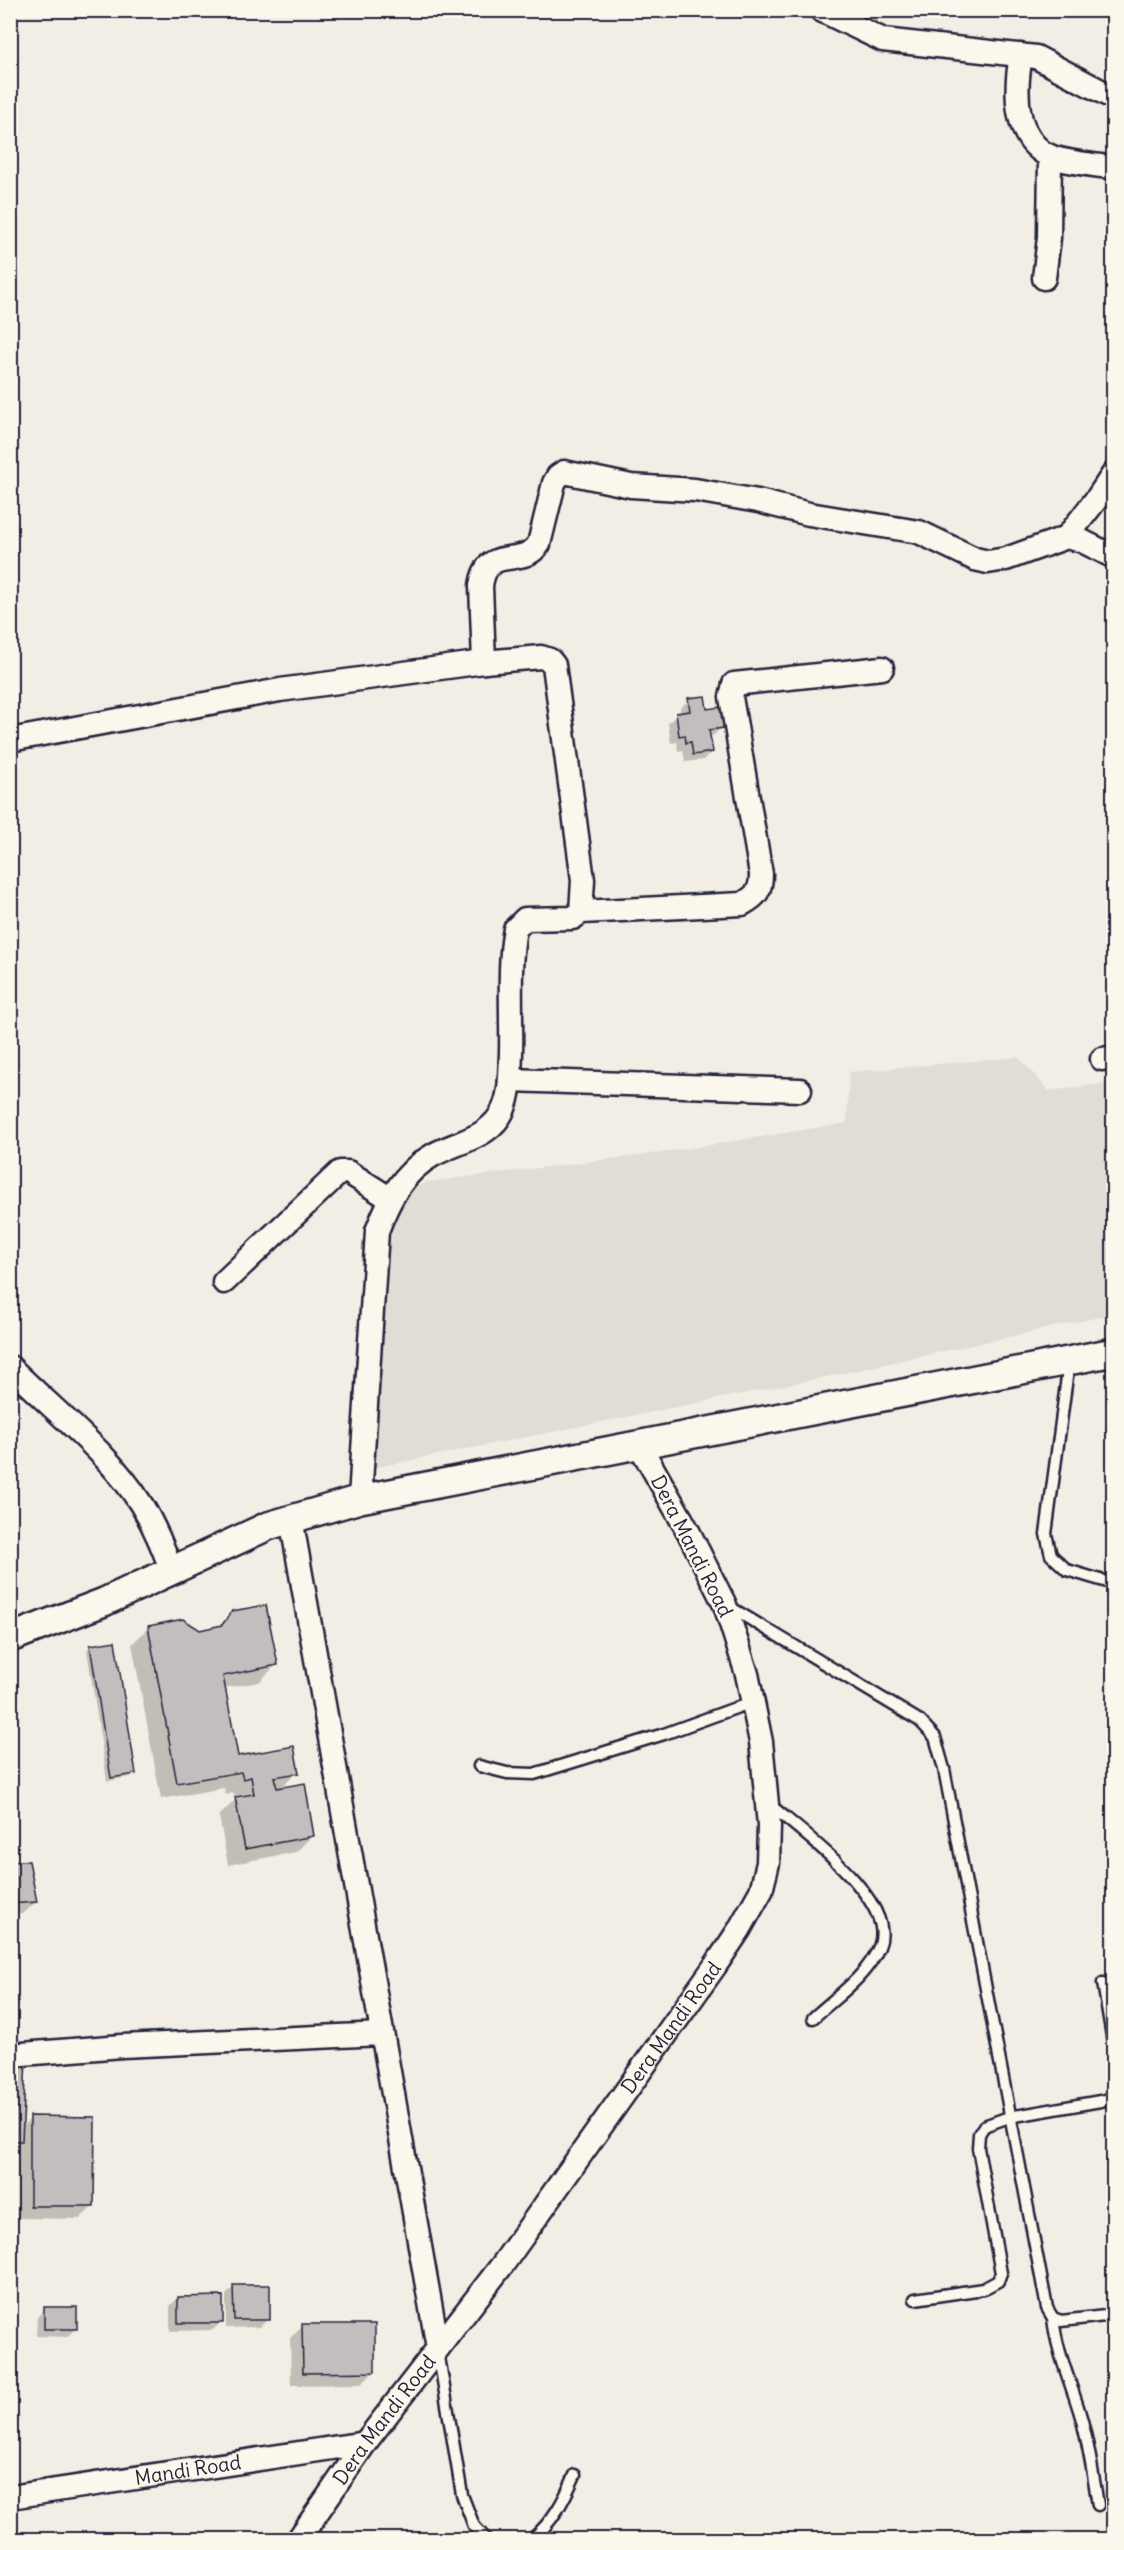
<svg xmlns="http://www.w3.org/2000/svg" width="1124" height="2550" viewBox="0 0 1124 2550" font-family="Delius,sans-serif">
  <rect width="100%" height="100%" fill="#f2eee5"/>
  <filter id="ink" filterUnits="userSpaceOnUse"><feTurbulence type="fractalNoise" baseFrequency=".0167" numOctaves="2"/><feDisplacementMap in="SourceGraphic" scale="12" xChannelSelector="R" yChannelSelector="G"/><feConvolveMatrix kernelMatrix="1 2 1 2 8 2 1 2 1" color-interpolation-filters="sRGB"/></filter>
  <g filter="url(#ink)">
    <path fill="#e0dcd6" d="M 1018,1057 L 1049,1091 L 1113,1082 L 1113,1314 L 826,1377 L 372,1468 L 389,1219 L 403,1192 L 428,1182 L 659,1153 L 847,1123 L 849,1072 Z"/>
    <g fill="#0003">
      <path d="M 689,700 L 706,711 L 722,727 L 714,735 L 709,736 L 711,752 L 703,760 L 685,762 L 683,750 L 678,751 L 677,742 L 671,743 L 668,723 L 677,715 L 681,714 L 680,708 Z"/>
      <path d="M 233,1613 L 276,1665 L 259,1682 L 224,1688 L 237,1758 L 297,1772 L 280,1789 L 313,1835 L 296,1852 L 228,1865 L 219,1816 L 236,1799 L 234,1793 L 226,1795 L 224,1788 L 161,1799 L 132,1644 L 149,1627 L 199,1631 L 218,1628 Z"/>
      <path d="M 91,1646 L 134,1773 L 130,1777 L 107,1781 L 87,1650 Z"/>
      <path d="M 10,1863 L 36,1902 L 23,1914 L 10,1915 Z"/>
      <path d="M 10,2062 L 21,2128 L 31,2118 L 93,2206 L 80,2219 L 17,2218 L 18,2143 L 10,2150 Z"/>
      <path d="M 234,2287 L 268,2319 L 260,2327 L 226,2328 L 226,2295 Z"/>
      <path d="M 178,2298 L 221,2322 L 213,2330 L 170,2331 L 170,2306 Z"/>
      <path d="M 45,2309 L 76,2328 L 67,2337 L 36,2336 L 37,2317 Z"/>
      <path d="M 303,2326 L 374,2372 L 361,2384 L 291,2385 L 290,2338 Z"/>
    </g>
    <g fill="#c2bebe" stroke="#22223b" stroke-width="1.5">
      <path d="M 705,696 L 707,709 L 721,707 L 724,728 L 709,730 L 713,752 L 693,755 L 691,742 L 686,743 L 685,735 L 679,736 L 676,713 L 690,711 L 688,698 Z"/>
      <path d="M 266,1605 L 278,1665 L 223,1676 L 238,1756 L 294,1746 L 299,1773 L 274,1777 L 277,1788 L 305,1783 L 314,1836 L 245,1849 L 235,1797 L 254,1794 L 251,1777 L 243,1779 L 241,1772 L 177,1783 L 148,1626 L 183,1619 L 200,1630 L 222,1625 L 232,1611 Z"/>
      <path d="M 115,1641 L 136,1774 L 111,1778 L 90,1645 Z"/>
      <path d="M 10,1861 L 29,1861 L 37,1902 L 10,1904 Z"/>
      <path d="M 10,2060 L 26,2060 L 22,2141 L 10,2141 Z"/>
      <path d="M 30,2116 L 95,2117 L 94,2206 L 30,2206 Z"/>
      <path d="M 10,2236 L 13,2236 L 14,2281 L 10,2281 Z"/>
      <path d="M 233,2285 L 270,2285 L 270,2320 L 234,2320 Z"/>
      <path d="M 223,2296 L 223,2323 L 178,2323 L 178,2297 Z"/>
      <rect x="44" y="2307" width="33" height="22"/>
      <path d="M 302,2324 L 375,2324 L 375,2372 L 303,2373 Z"/>
    </g>
    <g fill="none" stroke-linecap="round" stroke-linejoin="round">
      <g stroke="#22223b" stroke-width="15">
        <g id="service">
          <path d="M 1069,1362 L 1046,1534 L 1051,1555 L 1067,1570 L 1114,1584"/>
          <path d="M 728,1606 L 920,1721 L 935,1737 L 944,1769 L 1047,2308 L 1053,2318 L 1061,2321 L 1114,2315"/>
          <path d="M 479,1766 L 507,1773 L 534,1774 L 664,1734 L 752,1702"/>
          <path d="M 769,1804 C 800,1831 899,1901 879,1947 C 867,1976 836,1997 813,2018"/>
          <path d="M 1103,1983 L 1114,2048"/>
          <path d="M 915,2299 L 983,2289 L 998,2281 L 1001,2273 L 978,2148 L 979,2134 L 984,2126 L 1009,2117 L 1106,2100 L 1114,2095"/>
          <path d="M 1053,2318 C 1057,2354 1071,2382 1081,2417 C 1089,2445 1093,2475 1098,2505"/>
          <path d="M 438,2351 L 462,2495 L 474,2526 L 487,2540"/>
          <path d="M 531,2540 C 553,2522 564,2500 575,2475"/>
        </g>
      </g>
      <g stroke="#22223b" stroke-width="27">
        <g id="minor">
          <path d="M 821,10 L 883,40 L 1036,57 L 1114,98"/>
          <path d="M 1021,55 C 1015,89 1012,137 1049,156 C 1063,162 1097,165 1114,168"/>
          <path d="M 1044,278 L 1049,238 L 1050,156"/>
          <path d="M 1067,537 L 1098,497 L 1114,473"/>
          <path d="M 484,662 L 481,586 C 487,542 521,570 539,544 L 554,483 L 558,476 L 564,472 L 631,486 L 695,490 L 758,501 L 809,514 L 919,532 L 975,559 L 988,562 L 1006,559 L 1067,537 L 1082,541 L 1114,557"/>
          <path d="M 10,740 L 280,690 L 484,662 L 541,657 L 550,660 L 554,665 L 583,880 L 581,912 L 573,918 L 525,919 L 515,929 C 508,964 512,1016 511,1053 C 510,1071 511,1091 504,1108 C 492,1138 458,1141 433,1155 C 403,1172 389,1199 377,1231 L 360,1499"/>
          <path d="M 581,912 L 742,904 C 757,896 761,890 761,874 L 731,697 L 734,684 L 882,668"/>
          <path d="M 1102,1059 L 1114,1057"/>
          <path d="M 510,1080 L 800,1090"/>
          <path d="M 224,1282 L 340,1172 L 348,1172 L 389,1198"/>
          <path d="M 10,1367 C 53,1410 109,1453 141,1504 C 154,1525 163,1548 172,1571"/>
          <path d="M 291,1518 L 438,2348"/>
          <path d="M 10,2055 L 122,2046 L 382,2034"/>
          <path id="s1" d="M 10,2497 L 365,2443"/>
          <path id="s2" d="M 298,2540 L 365,2443 L 503,2264 L 715,1966 L 739,1930 L 761,1891 L 768,1863 L 769,1825 L 761,1742 L 747,1674 L 725,1605 L 688,1531 L 640,1446"/>
        </g>
      </g>
      <g stroke="#22223b" stroke-width="32">
        <path id="tertiary" d="M 10,1638 L 104,1602 L 268,1526 L 360,1499 L 1114,1352"/>
      </g>
      <use href="#service" stroke="#fbf7ec" stroke-width="10"/>
      <use href="#minor" stroke="#fbf7ec" stroke-width="22"/>
      <use href="#tertiary" stroke="#fbf7ec" stroke-width="27"/>
    </g>
  </g>
  <g text-anchor="middle" stroke-width="5" stroke-linejoin="round" paint-order="stroke">
    <g font-size="20" fill="#22223b" stroke="#fbf7ec">
      <text transform="translate(692 1546) rotate(63)" y="7">Dera Mandi Road</text>
      <text dy="7" stroke="none"><textPath href="#s2" startOffset="634">Dera Mandi Road</textPath></text>
      <text dy="7" stroke="none"><textPath href="#s2" startOffset="148">Dera Mandi Road</textPath></text>
      <text dy="7" stroke="none"><textPath href="#s1" startOffset="180">Mandi Road</textPath></text>
    </g>
  </g>
  <rect width="1124" height="2550" fill="none" stroke="#fbf7ec" stroke-width="36"/>
  <rect x="18" y="18" width="1088" height="2514" fill="none" stroke="#22223b" stroke-width="2" filter="url(#ink)"/>
</svg>
